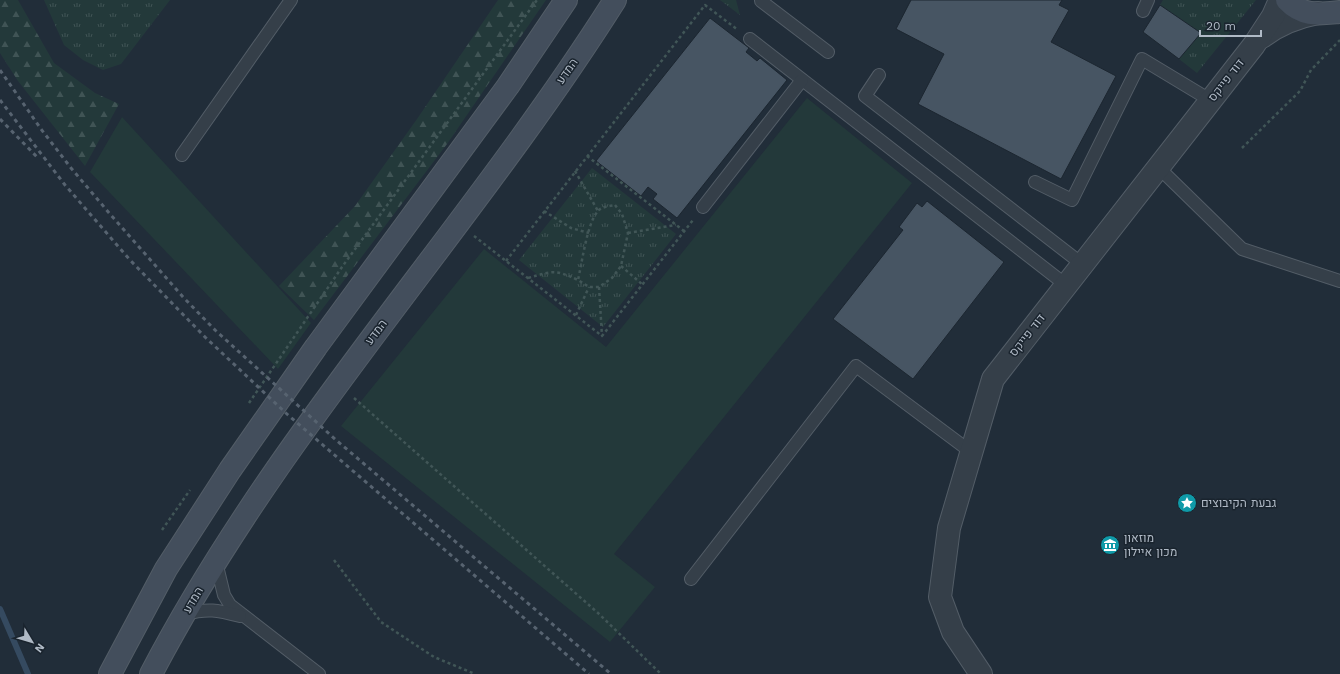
<svg xmlns="http://www.w3.org/2000/svg" width="1340" height="674" viewBox="0 0 1340 674" font-family="'Work Sans',Heebo,sans-serif">
  <defs>
    <pattern id="forest-firs" width="22" height="20" patternUnits="userSpaceOnUse"><rect width="22" height="20" fill="#23393a"/><path d="M5 1l3.5 6h-7zM16 11l3.5 6h-7z" fill="#405455"/></pattern>
    <pattern id="park-tufts" width="24" height="20" patternUnits="userSpaceOnUse"><rect width="24" height="20" fill="#23393a"/><path d="M3 7l-1-3M5 7V3M7 7l1-3M15 17l-1-3M17 17v-4M19 17l1-3" fill="none" stroke="#405455"/></pattern>
  </defs>
  <rect width="100%" height="100%" fill="#212d39"/>
  <g fill="#23393a">
    <path d="M 807,98 L 912,183 L 614,554 L 655,587 L 610,642 L 341,426 L 484,249 L 606,347 Z"/>
    <path d="M 122,117 L 311,323 L 278,369 L 90,172 Z"/>
  </g>
  <g fill="url(#forest-firs)">
    <path d="M 0,0 L 18,0 L 54,63 L 95,93 L 119,104 L 85,166 L 18,81 L 0,53 Z"/>
    <path d="M 498,0 L 546,0 L 447,144 L 314,320 L 279,286 L 355,206 L 417,119 Z"/>
  </g>
  <g fill="url(#park-tufts)">
    <path d="M 44,0 L 170,0 L 121,64 L 103,70 L 83,60 L 64,45 Z"/>
    <path d="M 720,0 L 736,0 L 740,15 Z"/>
    <path d="M 1163,0 L 1256,0 L 1197,73 L 1179,59 L 1201,33 L 1160,5 Z"/>
    <path d="M 592,168 L 676,234 L 603,327 L 519,260 Z"/>
  </g>
  <g fill="none" stroke-linecap="round" stroke-linejoin="round">
    <path stroke="#354a60" stroke-width="6" d="M 0,609 L 28,674"/>
  </g>
  <g fill="#475563" stroke="#1c2630">
    <path d="M 911,0 L 1062,0 L 1059,5 L 1069,10 L 1051,42 L 1116,76 L 1061,179 L 918,104 L 944,54 L 896,29 Z"/>
    <path d="M 1160,5 L 1201,33 L 1179,59 L 1143,32 Z"/>
    <path d="M 710,18 L 749,48 L 746,52 L 757,61 L 760,58 L 787,80 L 677,218 L 653,199 L 657,194 L 648,187 L 641,196 L 596,161 Z"/>
    <path d="M 927,201 L 1004,262 L 913,379 L 833,319 L 903,230 L 899,227 L 917,203 L 922,207 Z"/>
  </g>
  <g fill="none" stroke-linecap="round" stroke-linejoin="round">
    <g stroke="#535d67" stroke-width="14">
      <g id="lane">
        <path d="M 761,0 L 761,1 L 828,52"/>
        <path d="M 1143,11 L 1148,0"/>
        <path d="M 750,39 L 1066,285"/>
        <path d="M 879,75 L 865,96 L 1082,264"/>
        <path d="M 182,155 L 291,0"/>
        <path d="M 1158,167 L 1242,249 L 1340,281"/>
        <path d="M 1035,182 L 1072,200 L 1142,59 L 1210,100"/>
        <path d="M 703,207 L 802,80"/>
        <path d="M 216,562 L 224,595 L 230,605 L 319,674"/>
        <path d="M 691,579 L 856,366 L 971,452"/>
        <path d="M 185,614 C 208,608 217,610 240,616"/>
      </g>
    </g>
    <g stroke="#535d67" stroke-width="24">
      <g id="street">
        <path d="M 1262,37 C 1279,24 1297,17 1318,13"/>
        <path d="M 981,674 L 953,632 L 940,597 L 949,528 L 993,379 L 1254,45 L 1273,16 L 1280,0"/>
      </g>
    </g>
    <g stroke="#535d67" stroke-width="24">
      <g id="secondary">
        <path d="M 1287,0 C 1303,17 1319,14 1340,12"/>
        <path d="M 110,674 L 166,569 L 230,470 L 316,347 L 508,86 L 566,0"/>
        <path d="M 151,674 C 278,431 469,231 615,0"/>
      </g>
    </g>
    <g stroke="#415657" stroke-width="2.5" stroke-dasharray="3 3" stroke-linecap="butt">
      <path d="M 1242,148 L 1300,91 L 1311,70 L 1340,40"/>
      <path d="M 587,156 L 684,231"/>
      <path d="M 575,171 L 598,211"/>
      <path d="M 615,205 L 622,214 L 628,233 L 621,266 L 612,278 L 599,287 L 589,287 L 578,280 C 582,263 587,223 598,211 C 601,207 609,206 615,205 Z"/>
      <path d="M 544,211 L 571,228 L 589,233"/>
      <path d="M 628,233 L 676,225"/>
      <path d="M 474,236 L 602,336 L 693,220"/>
      <path d="M 506,261 L 705,5 L 738,30"/>
      <path d="M 621,266 L 643,285"/>
      <path d="M 528,278 C 553,271 554,269 578,280"/>
      <path d="M 599,287 L 602,336"/>
      <path d="M 576,315 L 589,287"/>
      <path d="M 354,398 L 598,613 L 661,674"/>
      <path d="M 249,403 L 342,267 L 537,0"/>
      <path d="M 162,530 L 190,490"/>
      <path d="M 334,560 L 381,622 L 434,657 L 475,674"/>
    </g>
    <use href="#lane" stroke="#353f49" stroke-width="12"/>
    <use href="#street" stroke="#353f49" stroke-width="22"/>
    <use href="#secondary" stroke="#434e5c" stroke-width="22"/>
    <g stroke="#576370" stroke-width="3" stroke-dasharray="4 4" stroke-linecap="butt">
      <path d="M 0,70 L 41,129 L 71,168 L 110,214 L 183,297 L 215,330 L 336,440 L 611,674"/>
      <path d="M 0,100 L 65,185 L 130,260 L 205,337 L 288,415 L 589,674"/>
      <path d="M 0,119 L 37,157"/>
    </g>
  </g>
  <defs>
    <g id="sight-disc" transform="scale(1)"><circle r="9.5" fill="#0f9aa8" stroke="#1a242e"/><path d="M0-6L1.8-2.2L6-1.7L2.9 1.2L3.7 5.4L0 3.3L-3.7 5.4L-2.9 1.2L-6-1.7L-1.8-2.2Z" fill="#fff"/></g>
    <g id="museum-disc" transform="scale(1)"><circle r="9.5" fill="#0f9aa8" stroke="#1a242e"/><path d="M0-6L6-3V-2H-6V-3ZM-5-1h2V3h-2ZM-1-1h2V3h-2ZM3-1h2V3H3ZM-6 4H6V6H-6Z" fill="#fff"/></g>
  </defs>
  <g fill-rule="evenodd">
    <use href="#sight-disc" x="1187" y="503"/>
    <use href="#museum-disc" x="1110" y="545"/>
  </g>
  <g text-anchor="middle" stroke-width="3" stroke-linejoin="round" paint-order="stroke">
    <g font-size="12" fill="#b0bac6" stroke="#1a242e">
      <text transform="translate(567 71) rotate(-55)" y="4">המדע</text>
      <text transform="translate(1226 80) rotate(-52)" y="4">דוד פייקס</text>
      <text transform="translate(376 332) rotate(-53)" y="4">המדע</text>
      <text transform="translate(1027 335) rotate(-52)" y="4">דוד פייקס</text>
      <text transform="translate(193 600) rotate(-60)" y="4">המדע</text>
    </g>
    <g font-size="12" fill="#b0bac6" stroke="#1a242e" text-anchor="start">
      <text x="1201" y="507">גבעת הקיבוצים</text>
      <text x="1124" y="542">מוזאון<tspan x="1124" dy="14">מכון איילון</tspan></text>
    </g>
  </g>
  <g transform="translate(32 642) rotate(128)" stroke="#1a242e" stroke-width="3" paint-order="stroke">
  <path d="M0-3L7 15L0 10L-7 15Z" fill="#b0bac6"/>
  <text y="-6" font-size="11" font-weight="bold" text-anchor="middle" fill="#b0bac6">N</text>
  </g>
  <path d="M1200 30v6h61v-6" fill="none" stroke="#b0bac6" stroke-width="2"/>
  <text x="1206" y="30" font-size="12" fill="#b0bac6" stroke="#1a242e" stroke-width="3" paint-order="stroke">20 m</text>
</svg>
